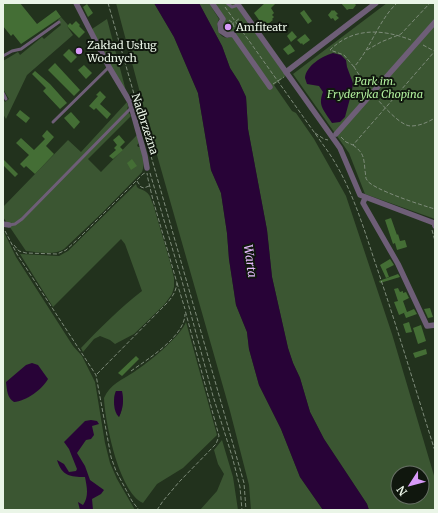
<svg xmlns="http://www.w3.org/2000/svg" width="438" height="513" viewBox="0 0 438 513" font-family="Merriweather,serif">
  <rect width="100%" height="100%" fill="#22321d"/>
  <g fill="#3b5632" fill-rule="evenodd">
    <path d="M 116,3 L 154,3 L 174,37 L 198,93 L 211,170 L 221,193 L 227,233 L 229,259 L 236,305 L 247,332 L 249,349 L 259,385 L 281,429 L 300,477 L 323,510 L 251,510 L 249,485 L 230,411 L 151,134 Z"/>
    <path d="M 199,3 L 209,3 L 219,19 C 214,28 221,43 233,36 L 227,37 L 220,33 L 221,19 L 210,3 L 234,3 L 286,76 L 274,85 L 292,111 L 296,113 L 314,139 L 346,196 L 392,334 L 435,479 L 435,510 L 369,510 L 367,504 L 324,439 L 310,412 L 300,378 L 293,363 L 288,348 L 272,277 L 267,230 L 248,129 L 246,97 L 239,82 L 230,68 L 222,46 ZM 398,473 L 422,473 L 422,497 L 398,497 Z"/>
    <path d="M 387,3 L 435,3 L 435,219 L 365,194 L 349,153 L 293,74 Z"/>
    <path d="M 61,17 L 68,25 L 67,26 L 73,35 L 27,75 L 6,119 L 3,114 L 3,99 L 5,102 L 9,99 L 3,89 L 3,61 L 18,52 L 20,55 L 42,37 L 44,39 L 61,25 L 58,20 Z"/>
    <path d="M 107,19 L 126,91 L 111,67 L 92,29 Z"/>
    <path d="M 127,102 L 128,106 L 127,110 L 131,116 L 88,159 L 101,172 L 137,135 L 139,143 L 137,145 L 138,147 L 140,147 C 144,156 145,164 142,172 L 103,212 L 64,249 C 53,256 38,252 26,251 L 3,217 L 3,207 L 68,140 L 81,152 Z"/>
    <path d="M 136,184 L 137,187 C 140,190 143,189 146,192 C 150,194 151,200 153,204 L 170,262 L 174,278 L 174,287 L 172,294 L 164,305 L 134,334 L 115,344 L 110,340 L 100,336 L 94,339 L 83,352 L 81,348 C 100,328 120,308 142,291 L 125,244 L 121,239 L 53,307 L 20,254 L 59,256 L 68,251 Z"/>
    <path d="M 3,230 L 16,257 L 73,346 L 82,356 L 95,382 L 105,443 L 110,463 L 117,479 L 135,510 L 3,510 Z"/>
    <path d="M 186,322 L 217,435 L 183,468 L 157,484 L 143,503 C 119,492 105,422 104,398 C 110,384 122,380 134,372 C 148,363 181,336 186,322 ZM 116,391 L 121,391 C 124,400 123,408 119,417 C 115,409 112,399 116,391 Z"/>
    <path d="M 222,440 L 233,477 L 238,510 L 200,510 L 217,491 L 224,474 L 218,464 L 214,450 Z"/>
  </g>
  <g fill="#280337">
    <path d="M 154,3 L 199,3 L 222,46 L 230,68 L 239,82 L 246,97 L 248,129 L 267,230 L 272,277 L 288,348 L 293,363 L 300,378 L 310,412 L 324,439 L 367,504 L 369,510 L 323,510 L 300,477 L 281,429 L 259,385 L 249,349 L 247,332 L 236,305 L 229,259 L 227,233 L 221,193 L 211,170 L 198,93 L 174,37 Z"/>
    <path d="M 333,53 L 341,55 L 346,60 L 347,67 L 353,83 L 352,91 L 345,117 L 340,122 L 332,123 L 330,120 C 323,109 318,105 323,92 L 319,86 L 307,84 L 305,78 C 306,66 322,56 333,53 Z"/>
    <path d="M 32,363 L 38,365 L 48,379 C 42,390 26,401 14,402 C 7,398 7,390 6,382 L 26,365 Z"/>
    <path d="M 116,391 L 122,391 C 124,400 123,409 119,417 C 113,412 113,398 116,391 Z"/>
    <path d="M 91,420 L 97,421 L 99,424 L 92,426 L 94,435 L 91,439 L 86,440 L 77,453 L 85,466 L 90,480 L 104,490 L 101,494 L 92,499 L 93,510 L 80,510 L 78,502 L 83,505 C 89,496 87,488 85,477 C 70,477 62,476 57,460 L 64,464 L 69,472 L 76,471 L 77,469 L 69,449 L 64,442 L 85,421 Z"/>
  </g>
  <g fill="#446e35">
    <path d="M 3,3 L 20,3 L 37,24 L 56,10 L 61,17 L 21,44 L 13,34 L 11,36 L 3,26 Z"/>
    <path d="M 265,3 L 276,3 L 271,8 L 274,13 L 272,15 L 274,17 L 272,19 L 273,20 L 264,27 L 254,13 Z"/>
    <path d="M 341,3 L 354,3 L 356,5 L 353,9 L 349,9 L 347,10 Z"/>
    <path d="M 87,4 L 93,13 L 88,17 L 83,7 Z"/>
    <path d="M 304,10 L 312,21 L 308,24 L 300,13 Z"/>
    <path d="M 332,10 L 333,11 L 334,10 L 338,14 L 336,15 L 339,18 L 335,21 L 333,18 L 331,19 L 328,15 Z"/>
    <path d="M 76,21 L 80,25 L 79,26 L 85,32 L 79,38 L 67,26 L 70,23 L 72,25 Z"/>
    <path d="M 292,31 L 297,37 L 291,42 L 287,36 Z"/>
    <path d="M 305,34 L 310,40 L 303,45 L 302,43 L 301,44 L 297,40 Z"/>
    <path d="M 290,44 L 295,51 L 288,55 L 283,49 Z"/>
    <path d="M 69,49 L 77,57 L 71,63 L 63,55 Z"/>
    <path d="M 55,63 L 80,90 L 74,96 L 48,70 Z"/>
    <path d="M 84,65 L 92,73 L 86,79 L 78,70 Z"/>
    <path d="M 35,71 L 50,84 L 67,103 L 60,109 L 43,91 L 46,88 L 32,74 Z"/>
    <path d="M 100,91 L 106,97 L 100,104 L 111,114 L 107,119 L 96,108 L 94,110 L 89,106 L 98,96 L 96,95 Z"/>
    <path d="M 20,110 L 30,118 L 26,123 L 16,115 Z"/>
    <path d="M 71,112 L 80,122 L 74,129 L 64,118 Z"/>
    <path d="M 47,130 L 54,137 L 46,146 L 54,154 L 35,174 L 26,166 L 24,168 L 20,164 L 29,155 L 16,143 L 21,138 L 34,150 L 45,139 L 42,136 Z"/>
    <path d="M 119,135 L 125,142 L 120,147 L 123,150 L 113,159 L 109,156 L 116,150 L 114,148 L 117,145 L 113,140 Z"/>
    <path d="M 3,159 L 18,174 L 15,177 L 3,165 Z"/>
    <path d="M 132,159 L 137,166 L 131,170 L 127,163 Z"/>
    <path d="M 391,218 L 397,235 L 398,234 L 400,241 L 405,240 L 407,247 L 397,250 L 395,243 L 393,244 L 385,220 Z"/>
    <path d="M 390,259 L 394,265 L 386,269 L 389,277 L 386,278 L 380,265 Z"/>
    <path d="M 398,274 L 400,277 L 380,283 L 379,281 Z"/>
    <path d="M 398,288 L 400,292 L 403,291 L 403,293 L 406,292 L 409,298 L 403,301 L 407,312 L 414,309 L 417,314 L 406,318 L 404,313 L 406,312 L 399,315 L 394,302 L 398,301 L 394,289 Z"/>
    <path d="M 430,308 L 433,317 L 428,318 L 424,309 Z"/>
    <path d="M 409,322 L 412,332 L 406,333 L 403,324 Z"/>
    <path d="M 421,325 L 426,341 L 418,344 L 413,328 Z"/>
    <path d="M 426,349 L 427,354 L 415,358 L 413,353 Z"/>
    <path d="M 136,356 L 139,359 L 122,376 L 118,373 Z"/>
  </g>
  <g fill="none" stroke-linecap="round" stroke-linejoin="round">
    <g stroke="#7e8c7a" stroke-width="1" stroke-dasharray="4 2" stroke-linecap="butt">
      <path d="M 108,3 L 138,108"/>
      <path d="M 225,7 L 329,153 C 353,189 364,230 378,271 C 398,330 416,391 435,451"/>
      <path d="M 229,20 L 233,23 L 234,27"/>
      <path d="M 231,25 L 240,18"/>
      <path d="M 423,45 L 434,51"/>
      <path d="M 367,50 L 381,42 L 401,34 L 430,3"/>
      <path d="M 354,67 L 344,55 L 330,50 C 353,27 383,29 411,40"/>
      <path d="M 273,84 L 284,77"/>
      <path d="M 369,90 L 354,67 C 371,48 378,21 397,3"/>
      <path d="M 375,97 C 383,105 400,126 411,126 C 420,126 428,122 435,118"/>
      <path d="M 315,133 L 324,139 L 328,140"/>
      <path d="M 341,137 L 346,142 L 353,145 L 435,51"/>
      <path d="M 353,145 C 364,153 364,158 365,171 C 366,174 365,178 367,180 C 371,189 424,206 435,209"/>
      <path d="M 151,156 L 244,483 L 246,510"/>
      <path d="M 150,173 L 182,281 L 213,396 L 232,456 L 240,487 L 242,510"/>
      <path d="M 137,181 L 141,187 L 144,188 L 149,186"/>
      <path d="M 432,230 L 435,241"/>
      <path d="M 5,231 L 17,254 L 96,375 L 111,457 L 116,471 L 132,501 L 139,510"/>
      <path d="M 14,245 L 19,251 L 26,253 L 57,254 L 66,250 L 77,240 L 143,174 L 145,173"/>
      <path d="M 177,283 L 185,309"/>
      <path d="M 131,371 C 148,359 185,336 185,314"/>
      <path d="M 97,374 L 168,302 C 173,296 176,291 177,283 L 153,200 L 148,179 L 147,173"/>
      <path d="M 157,510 L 163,501 L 179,482 L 216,444 L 219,436 L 185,310"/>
    </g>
    <g stroke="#6e5e77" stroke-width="3">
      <path d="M 227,3 L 232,7 L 238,5"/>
      <path d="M 3,56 L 12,51 L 21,49 L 59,22"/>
      <path d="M 3,93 L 6,99"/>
      <path d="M 53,122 L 109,67"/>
      <path d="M 9,225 L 15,224 L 22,219 L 131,108"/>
    </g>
    <g stroke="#6e5e77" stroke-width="5.5">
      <path d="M 76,3 L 109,67 L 130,102 L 145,156 L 147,168"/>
      <path d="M 212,3 L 223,19 L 220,24 L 221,31 L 227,35 L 233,34 L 270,87"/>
      <path d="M 237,3 L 340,148 L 360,195 L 434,223 L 435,226"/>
      <path d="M 286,72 L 376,3"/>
      <path d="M 336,134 L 435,22"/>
      <path d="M 365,198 L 363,203 L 398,264 L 427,326 L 435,325"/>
      <path d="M 3,224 L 9,225"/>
    </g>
  </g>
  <g fill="#d89af8" stroke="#10170e" stroke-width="1.5">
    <circle cx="228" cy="27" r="4"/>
    <circle cx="79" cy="51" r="4"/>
  </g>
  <g text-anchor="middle" stroke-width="4" stroke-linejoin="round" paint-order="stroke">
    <g font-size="11" fill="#eaf5e7" stroke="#10170e" text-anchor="start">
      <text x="236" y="31">Amfiteatr</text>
      <text x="87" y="49">Zakład Usług<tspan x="87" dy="13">Wodnych</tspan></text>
    </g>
    <g font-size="11" font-style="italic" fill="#b1f09d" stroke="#10170e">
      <text x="375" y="85">Park im.<tspan x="375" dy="13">Fryderyka Chopina</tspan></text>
    </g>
    <g font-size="11" fill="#eaf5e7" stroke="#10170e">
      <text transform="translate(145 124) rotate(72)" y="4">Nadbrzeżna</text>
    </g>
    <g font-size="12" font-style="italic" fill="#e7bbfe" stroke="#10170e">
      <text transform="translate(250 261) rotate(82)" y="4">Warta</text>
    </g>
  </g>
  <rect width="438" height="513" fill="none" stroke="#eaf5e7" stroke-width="8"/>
  <g transform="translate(410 485) rotate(234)"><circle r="19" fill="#10170e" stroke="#677065"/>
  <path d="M0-3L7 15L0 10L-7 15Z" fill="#d89af8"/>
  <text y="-6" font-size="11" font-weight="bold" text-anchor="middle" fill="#eaf5e7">N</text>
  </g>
</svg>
